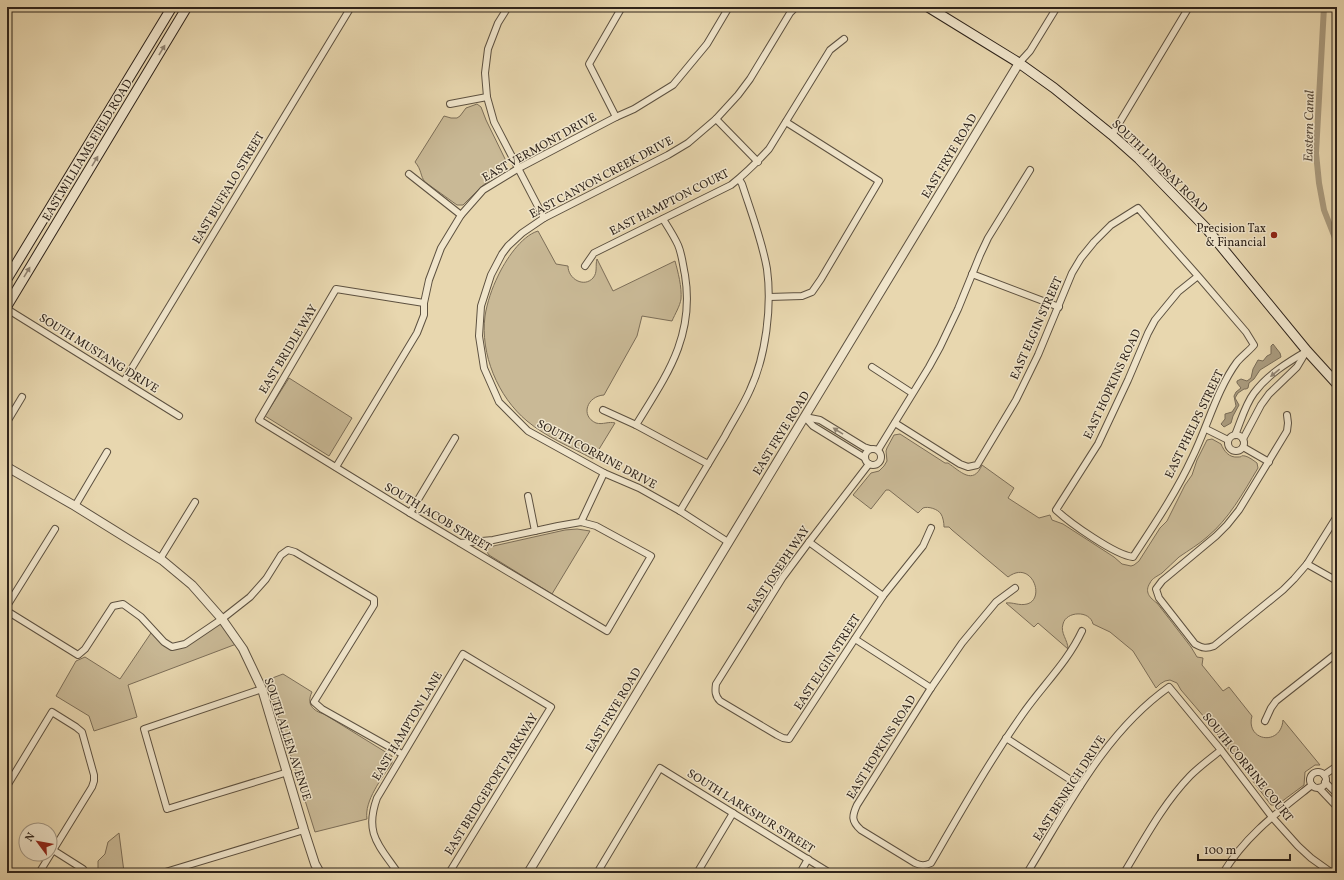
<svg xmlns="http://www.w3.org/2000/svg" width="1344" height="880" viewBox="0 0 1344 880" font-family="Vollkorn,serif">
  <rect width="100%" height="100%" fill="#e8d7af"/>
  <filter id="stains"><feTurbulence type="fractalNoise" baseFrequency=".005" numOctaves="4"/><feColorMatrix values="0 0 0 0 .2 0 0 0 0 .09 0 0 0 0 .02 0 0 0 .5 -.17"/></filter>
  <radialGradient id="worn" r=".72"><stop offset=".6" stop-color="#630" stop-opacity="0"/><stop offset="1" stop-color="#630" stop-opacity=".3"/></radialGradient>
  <g fill="#c9b996" stroke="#7c6e58">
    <path d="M 477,104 L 481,107 L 486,120 L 507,163 L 505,168 L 481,187 L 463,205 L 457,205 L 425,182 C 420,176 422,170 415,162 L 444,116 L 451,118 L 457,118 L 460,116 L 466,108 Z"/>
    <path d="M 538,231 L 556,264 L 568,266 C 568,279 584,288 593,278 C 598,272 595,266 597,259 L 613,291 L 675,261 C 678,272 682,287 681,299 C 680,306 675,314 672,321 L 642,316 L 637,336 L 604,395 C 587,396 580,416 596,423 C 603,425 609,421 615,423 L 593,459 C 571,447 546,437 527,421 C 498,397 480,354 485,316 C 487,303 492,288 498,276 C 505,261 521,236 538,231 Z"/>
    <path d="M 289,378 L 352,418 L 329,456 L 265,416 Z"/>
    <path d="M 900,434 L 945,463 L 948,463 C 960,471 973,486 982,465 L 1014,488 L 1008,498 L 1039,518 L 1050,515 L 1052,520 L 1063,524 L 1114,557 L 1122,564 L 1131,566 L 1134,565 L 1139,561 L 1160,528 L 1167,521 L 1185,485 L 1192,475 L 1197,460 L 1207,440 L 1212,439 L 1221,444 C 1224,451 1229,458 1238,457 C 1244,457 1239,455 1245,456 C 1249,457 1253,460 1257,463 L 1258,468 C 1243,493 1229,519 1207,537 C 1198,545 1189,550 1179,557 C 1173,562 1168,568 1162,573 C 1158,576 1152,578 1150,583 C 1144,592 1150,598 1157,603 L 1191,647 L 1197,657 L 1203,658 L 1202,665 L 1223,691 L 1229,687 L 1252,716 C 1245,741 1281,747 1283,720 L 1320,765 L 1315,765 L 1305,772 L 1304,785 L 1277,805 L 1271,805 L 1205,718 L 1181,690 L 1177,683 L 1170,680 L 1165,681 L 1160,684 L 1156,688 L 1133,651 L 1110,632 L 1093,624 C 1090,610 1066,611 1063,624 C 1060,633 1068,640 1068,649 L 1038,623 L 1034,627 L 1006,603 C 1013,602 1019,606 1027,604 C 1046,599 1032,559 1008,577 L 952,530 L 949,527 L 944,527 C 944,523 943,517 941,514 C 938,509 928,506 923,508 C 921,510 920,511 918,513 L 889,490 L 886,490 L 871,509 L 853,495 L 871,473 L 879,471 L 884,466 L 887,461 L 886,451 L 887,448 L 894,435 Z"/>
    <path d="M 577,529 L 590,531 L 552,594 L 489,555 L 487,552 L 487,549 L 489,547 L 565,530 Z"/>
    <path d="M 222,619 L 239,643 L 128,685 L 137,717 L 94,731 L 89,716 L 56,696 L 76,661 L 85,657 L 120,679 L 153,630 L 172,647 L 185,644 Z"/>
    <path d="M 283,674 L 312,692 C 306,704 313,711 324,714 L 392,756 L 392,763 C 382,778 364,801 367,819 L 315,832 L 267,680 Z"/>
    <path d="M 119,833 L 124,872 L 101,873 L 98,869 L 98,861 L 105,854 L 108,842 Z"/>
  </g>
  <path fill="#a99a7d" stroke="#786b56" d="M 1273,344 L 1280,353 L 1281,357 L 1260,370 L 1254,379 L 1249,383 L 1248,388 L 1246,389 L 1244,389 L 1238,393 L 1235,398 L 1239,405 L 1233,416 L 1231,423 L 1224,427 L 1221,424 L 1225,419 L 1225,414 L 1232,412 L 1236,406 L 1234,396 L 1236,392 L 1241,388 L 1237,383 L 1237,381 L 1241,379 L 1247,381 L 1251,378 L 1253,369 L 1258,360 L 1263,361 L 1267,356 L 1271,354 L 1271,346 Z"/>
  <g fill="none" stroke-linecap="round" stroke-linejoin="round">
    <path stroke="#786b56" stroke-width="2" d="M 1337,129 L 1336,153 L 1337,174"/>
    <path stroke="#a99a7d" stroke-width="6" d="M 1324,7 L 1316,153 L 1319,183 L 1324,210 L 1337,243"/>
    <g stroke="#5d5140" stroke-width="8">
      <g id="minor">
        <path d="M 508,7 L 498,23 L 488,49 L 485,73 L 487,97 L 494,122 L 544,218"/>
        <path d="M 1019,63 L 1030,51 L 1057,7"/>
        <path d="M 450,104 L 487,97"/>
        <path d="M 616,117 L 589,64 L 622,7"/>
        <path d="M 716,119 L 758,162"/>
        <path d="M 1112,135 L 1189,7"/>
        <path d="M 409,174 L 461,215"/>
        <path d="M 585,266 L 594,253 L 731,185 C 745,174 757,162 769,149 L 830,50 L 844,39"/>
        <path d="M 972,274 L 1059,307"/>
        <path d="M 769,297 L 802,296 L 812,292 L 821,279 L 879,181 L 786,122"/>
        <path d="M 424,303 L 336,289 L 259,420 L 410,513 L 607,631 L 651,556 L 596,526 L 581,522 L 558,526 L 493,540 L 460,543"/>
        <path d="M 7,309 L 179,416"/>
        <path d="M 872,367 L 912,393"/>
        <path d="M 124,381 L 351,7"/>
        <path d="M 603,410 L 636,425 L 708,464"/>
        <path d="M 1287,415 L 1288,423 L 1287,431 L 1239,510 L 1227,525 L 1216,536 L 1162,581 L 1156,589 L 1159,598 L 1195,644 C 1202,648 1206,649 1214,646 L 1283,590 L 1294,579 L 1307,564 L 1337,516"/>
        <path d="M 805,417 L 820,420 L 864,447 L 870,449"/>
        <path d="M 805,417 L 813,426 L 865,458"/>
        <path d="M 7,422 L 22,397"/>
        <path d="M 895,423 L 960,464 L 968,467 L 977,465 L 1016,400 L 1038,355 L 1072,273 L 1081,258 L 1094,242 L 1111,225 L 1138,208 L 1198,276 L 1246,332 L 1254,345 C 1249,351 1242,356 1237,362 C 1217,389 1207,428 1192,458 C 1176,493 1154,525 1133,557 C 1115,555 1070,523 1056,510 L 1098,444 L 1128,380 L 1148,333 L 1155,320 L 1178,292 L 1198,276"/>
        <path d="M 636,425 C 666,376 695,337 685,275 C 683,266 682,254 678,245 C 674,236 668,227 663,219"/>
        <path d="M 1206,429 L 1228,440"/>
        <circle cx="1236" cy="443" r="8"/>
        <path d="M 1235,435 C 1241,421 1245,405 1254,393 C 1267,375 1288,362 1307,351"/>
        <path d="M 1243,439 L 1261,405 L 1269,394 L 1297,367 L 1306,352"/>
        <path d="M 1243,447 L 1269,462"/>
        <circle cx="873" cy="457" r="8"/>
        <path d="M 878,450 L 929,367 L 940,347 L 958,309 L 980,255 L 988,238 L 1030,170"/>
        <path d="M 869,464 L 809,542 L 783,577 L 716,684 C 715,691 715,696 720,701 L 777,735 L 783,738 L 789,739 L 883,596 L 923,546 L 931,528"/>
        <path d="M 336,467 L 417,333 L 424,315 L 424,303 L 429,280 L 441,248 L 461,215 L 483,190 L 519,168 L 616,117 L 634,109 L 673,85 L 707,44 L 729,7"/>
        <path d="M 528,496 L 535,531"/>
        <path d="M 75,506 L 107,452"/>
        <path d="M 680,511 C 695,486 710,461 725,436 C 733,421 743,406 750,390 C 766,356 772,306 767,269 C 762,240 751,212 742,184 L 739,179"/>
        <path d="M 410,513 L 455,438"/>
        <path d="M 581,522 L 604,473"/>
        <path d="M 728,542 L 680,511 L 639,488 L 604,473 L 528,431 L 499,402 L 484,368 L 479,336 L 481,306 L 491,275 L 502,254 L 508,246 L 522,233 L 544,218 L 668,155 L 688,143 L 716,119 L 738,95 L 750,79 L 790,13 L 796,7"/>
        <path d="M 809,542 L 883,596"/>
        <path d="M 160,559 L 195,502"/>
        <path d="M 1307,564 L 1337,581"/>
        <path d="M 1015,588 L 996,602 L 962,643 L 931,688 L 857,805 C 852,816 851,821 861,830 L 915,863 C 921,866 925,866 931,863 C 960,813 989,762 1022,715 C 1042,686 1067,663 1082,631"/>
        <path d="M 7,606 L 55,529"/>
        <path d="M 7,611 L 78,655 L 85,649 L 113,606 L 123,604 L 141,617 L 164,642 L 172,647 L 185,644 L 222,619 L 250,597 L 266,579 L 281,555 L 288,550 L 295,552 L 374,599 L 374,605 L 314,702 L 322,709 L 402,754"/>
        <path d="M 855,639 L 931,688"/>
        <path d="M 262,689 L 144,729 L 167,809 L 288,772"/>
        <path d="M 1265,721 L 1271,708 L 1276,701 L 1337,653"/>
        <path d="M 1006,738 L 1080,786"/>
        <circle cx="1318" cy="780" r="8"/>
        <path d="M 1324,775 L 1337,766"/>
        <path d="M 1325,782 L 1337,794"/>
        <path d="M 7,786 L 52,712 L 76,727 L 82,732 L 94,775 L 94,781 L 92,787 L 39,873"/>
        <path d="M 1319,788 L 1337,807"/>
        <path d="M 53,850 L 83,869 L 86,873"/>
        <path d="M 162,873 L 304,830"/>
        <path d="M 398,873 C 379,845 364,834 377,798 L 463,654 L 551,707 L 449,873"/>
        <path d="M 597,873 L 660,768 L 830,873"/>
        <path d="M 697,873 L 733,813"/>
        <path d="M 800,873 L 808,859"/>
        <path d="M 1027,873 C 1068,807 1104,733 1169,687 L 1221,750 L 1272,817 L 1298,846 L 1311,858 L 1332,873"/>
        <path d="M 1124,873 C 1144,840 1163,804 1190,776 C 1200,766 1211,758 1221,750"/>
        <path d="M 1223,873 C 1246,835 1278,812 1312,785"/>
      </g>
    </g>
    <g stroke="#5d5140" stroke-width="10">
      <g id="tertiary">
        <path d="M 7,467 L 75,506 L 162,560 L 192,585 L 222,619 L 243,649 L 262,689 L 304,830 L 315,864 L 320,873"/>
        <path d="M 528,873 L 1019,63"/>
      </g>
    </g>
    <g stroke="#2f241b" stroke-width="11">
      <g id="secondary">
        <path d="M 928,7 L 1019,63 L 1054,88 L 1112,135 L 1139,159 L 1206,228 L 1307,351 L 1337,384"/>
        <path d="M 7,279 L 172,7"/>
        <path d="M 7,306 L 187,7"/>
      </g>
    </g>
    <use href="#minor" stroke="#f0e5cb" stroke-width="6"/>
    <use href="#tertiary" stroke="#f0e5cb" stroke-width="8"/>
    <use href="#secondary" stroke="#f0e5cb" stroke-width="9"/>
  </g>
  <defs><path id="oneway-solid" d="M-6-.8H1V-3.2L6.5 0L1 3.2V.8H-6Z"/></defs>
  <g fill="#908473">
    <use href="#oneway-solid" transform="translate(162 50) rotate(-59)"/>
    <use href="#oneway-solid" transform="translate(95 161) rotate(-59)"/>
    <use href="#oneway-solid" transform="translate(27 272) rotate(-59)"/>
    <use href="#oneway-solid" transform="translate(1275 373) rotate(141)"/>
    <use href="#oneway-solid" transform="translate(838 431) rotate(-148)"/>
  </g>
  <circle fill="#8f2418" stroke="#f0e5cb" stroke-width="1.5" cx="1274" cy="235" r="4"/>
  <g text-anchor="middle" stroke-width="3" stroke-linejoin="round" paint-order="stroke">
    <g font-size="12" fill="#2f241b" stroke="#f0e5cb">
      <text transform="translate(539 147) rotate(-29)" y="4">EAST VERMONT DRIVE</text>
      <text transform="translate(87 150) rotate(-59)" y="4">EAST WILLIAMS FIELD ROAD</text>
      <text transform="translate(949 156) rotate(-59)" y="4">EAST FRYE ROAD</text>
      <text transform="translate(1160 166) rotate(44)" y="4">SOUTH LINDSAY ROAD</text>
      <text transform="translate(601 177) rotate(-28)" y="4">EAST CANYON CREEK DRIVE</text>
      <text transform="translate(228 188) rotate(-59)" y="4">EAST BUFFALO STREET</text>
      <text transform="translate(669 202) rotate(-27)" y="4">EAST HAMPTON COURT</text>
      <text transform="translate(1036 328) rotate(-66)" y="4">EAST ELGIN STREET</text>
      <text transform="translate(288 349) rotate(-59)" y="4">EAST BRIDLE WAY</text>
      <text transform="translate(99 353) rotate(32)" y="4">SOUTH MUSTANG DRIVE</text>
      <text transform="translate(1112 384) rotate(-65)" y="4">EAST HOPKINS ROAD</text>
      <text transform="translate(1194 424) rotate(-64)" y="4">EAST PHELPS STREET</text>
      <text transform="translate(781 433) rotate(-58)" y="4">EAST FRYE ROAD</text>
      <text transform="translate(597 454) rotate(28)" y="4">SOUTH CORRINE DRIVE</text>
      <text transform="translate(438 517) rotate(31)" y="4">SOUTH JACOB STREET</text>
      <text transform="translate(778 569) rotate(-56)" y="4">EAST JOSEPH WAY</text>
      <text transform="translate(827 662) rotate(-57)" y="4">EAST ELGIN STREET</text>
      <text transform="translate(613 710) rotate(-59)" y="4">EAST FRYE ROAD</text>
      <text transform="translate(407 726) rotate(-59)" y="4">EAST HAMPTON LANE</text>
      <text transform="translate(288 739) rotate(72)" y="4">SOUTH ALLEN AVENUE</text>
      <text transform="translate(881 747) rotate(-58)" y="4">EAST HOPKINS ROAD</text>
      <text transform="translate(1248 767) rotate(51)" y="4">SOUTH CORRINE COURT</text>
      <text transform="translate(491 784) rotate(-58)" y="4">EAST BRIDGEPORT PARKWAY</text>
      <text transform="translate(1069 788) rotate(-57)" y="4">EAST BENRICH DRIVE</text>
      <text transform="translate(751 811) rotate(32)" y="4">SOUTH LARKSPUR STREET</text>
    </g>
    <g font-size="12" fill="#2f241b" stroke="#f0e5cb" text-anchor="end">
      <text x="1266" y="232">Precision Tax<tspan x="1266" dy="14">&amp; Financial</tspan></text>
    </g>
    <g font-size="13" font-style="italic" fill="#5a4d3d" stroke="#f0e5cb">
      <text transform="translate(1308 126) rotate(-89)" y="5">Eastern Canal</text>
    </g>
  </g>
  <rect width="1344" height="880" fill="none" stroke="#e8d7af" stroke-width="24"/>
  <rect x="8" y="8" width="1328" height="864" fill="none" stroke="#2f241b" stroke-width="2"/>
  <rect x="12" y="12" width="1320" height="856" fill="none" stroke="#2f241b"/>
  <g transform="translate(38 842) rotate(302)"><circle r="19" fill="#f0e5cb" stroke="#a39885"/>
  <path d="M0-3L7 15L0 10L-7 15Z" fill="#8f2418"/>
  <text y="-6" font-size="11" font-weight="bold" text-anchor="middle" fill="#2f241b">N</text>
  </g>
  <path d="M1198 854v6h92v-6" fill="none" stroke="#2f241b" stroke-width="2"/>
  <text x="1204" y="854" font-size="12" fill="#2f241b" stroke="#f0e5cb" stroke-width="3" paint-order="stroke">100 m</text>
  <rect width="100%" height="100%" filter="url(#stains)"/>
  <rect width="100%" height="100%" fill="url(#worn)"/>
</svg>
